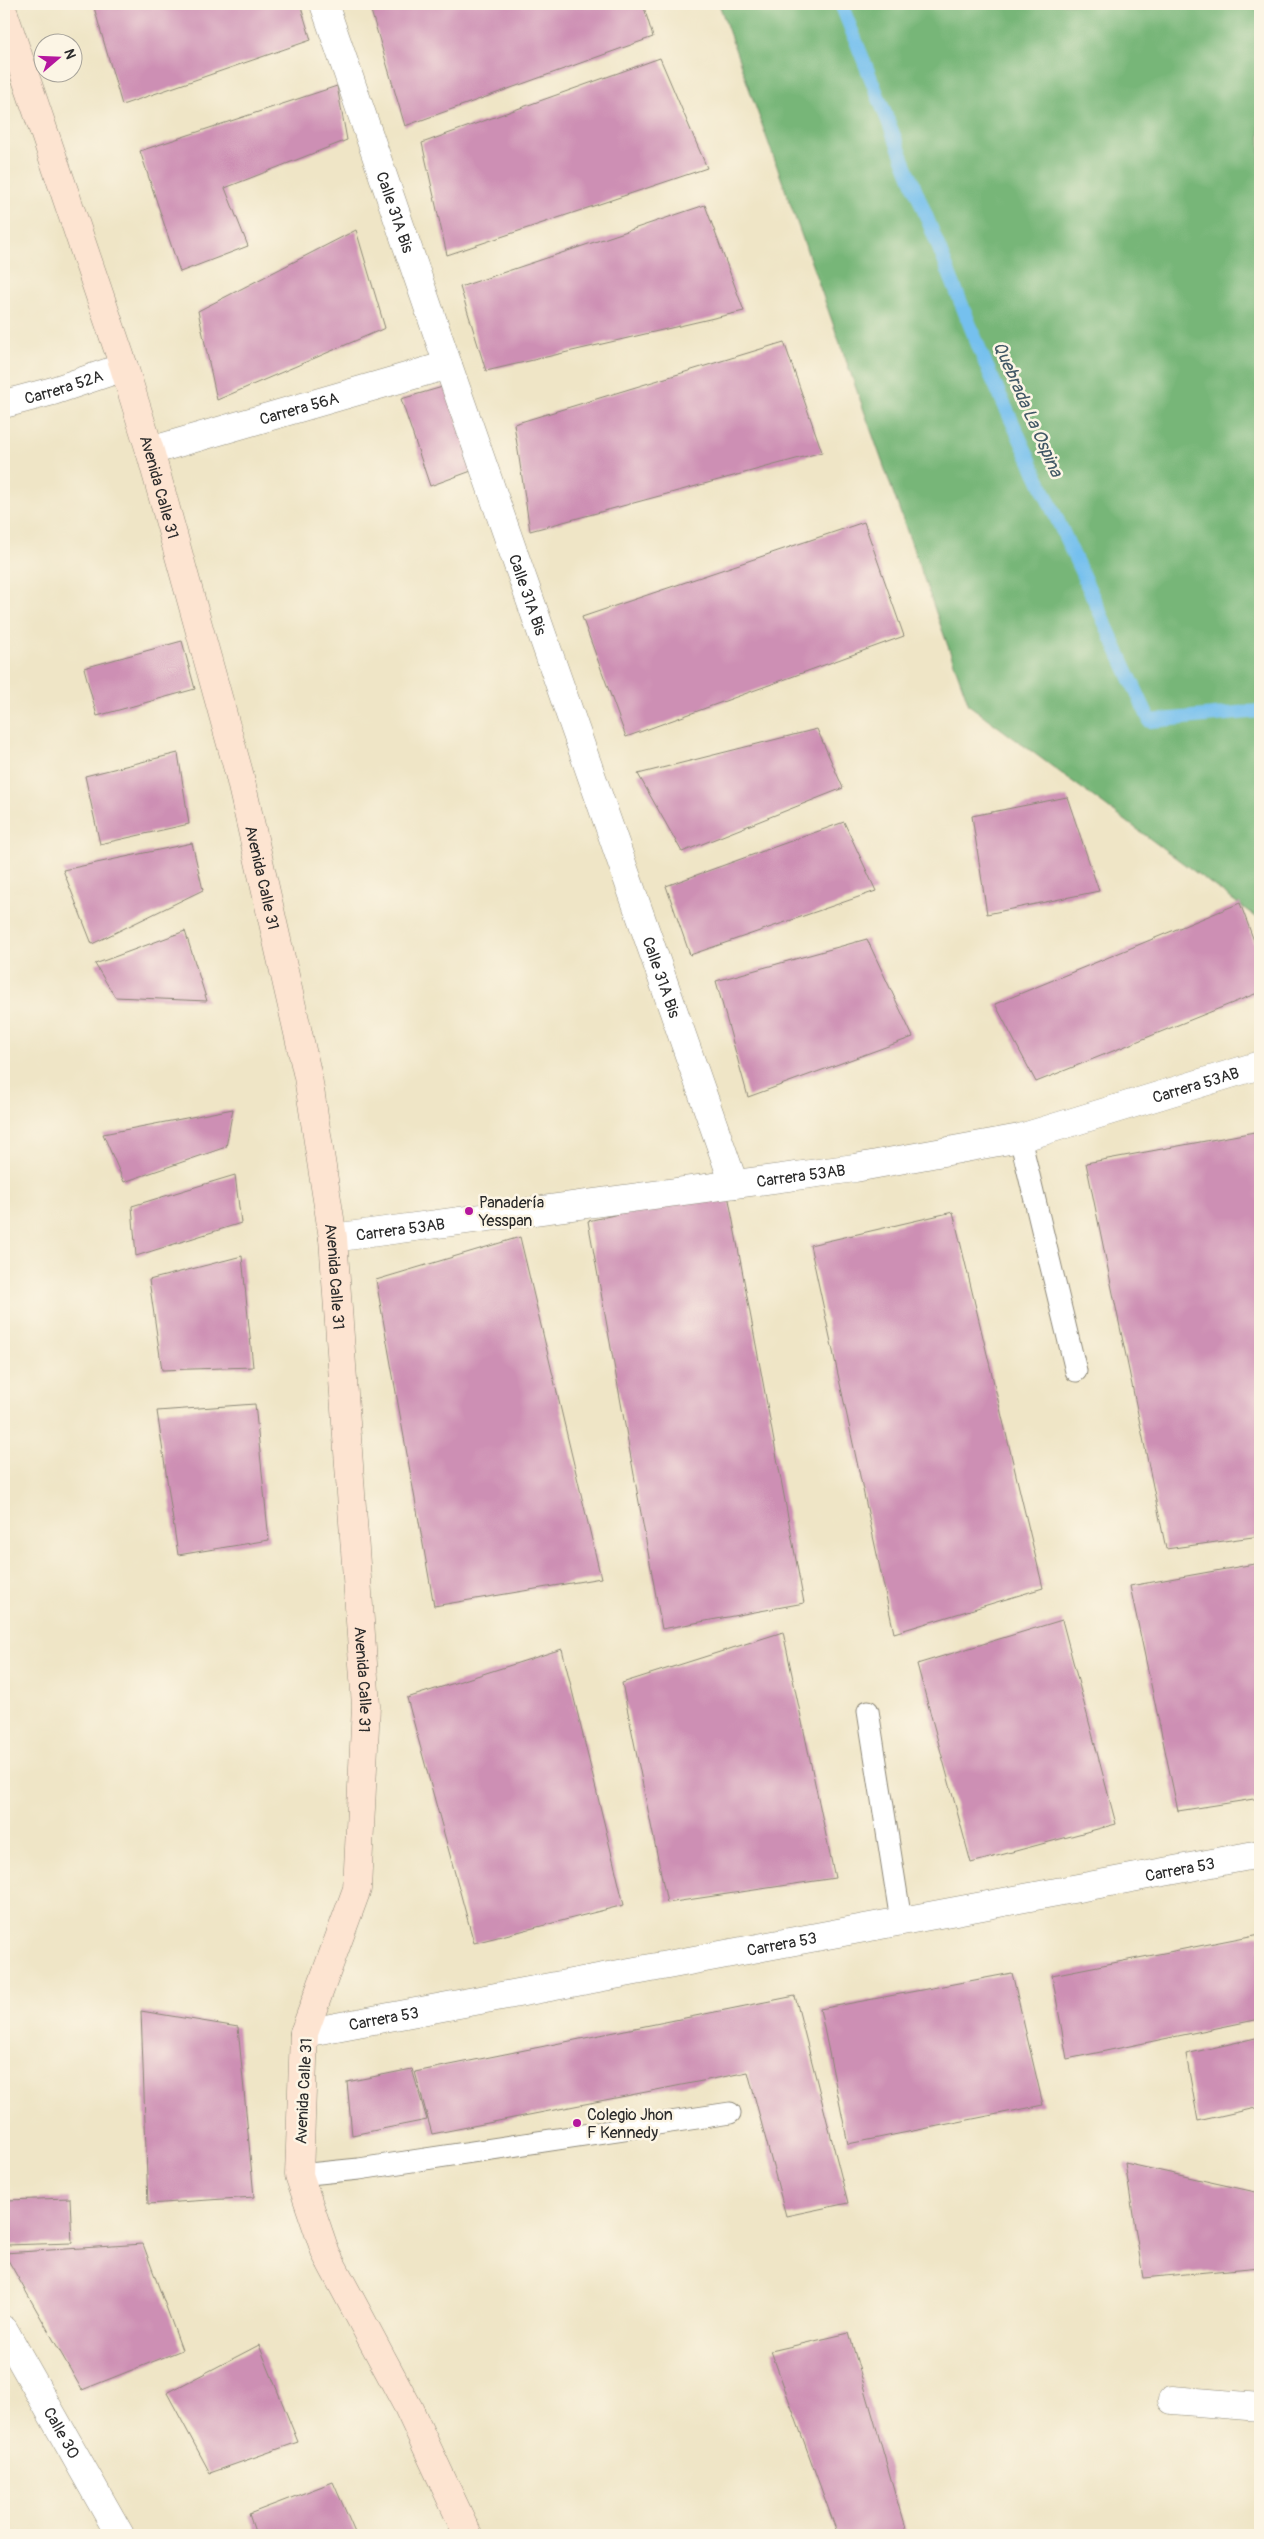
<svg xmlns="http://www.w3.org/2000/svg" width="1264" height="2539" viewBox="0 0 1264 2539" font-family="Pangolin,sans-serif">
  <rect width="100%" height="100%" fill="#fcf5e5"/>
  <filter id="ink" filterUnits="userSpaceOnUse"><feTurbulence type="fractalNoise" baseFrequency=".02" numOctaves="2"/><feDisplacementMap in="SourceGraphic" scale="10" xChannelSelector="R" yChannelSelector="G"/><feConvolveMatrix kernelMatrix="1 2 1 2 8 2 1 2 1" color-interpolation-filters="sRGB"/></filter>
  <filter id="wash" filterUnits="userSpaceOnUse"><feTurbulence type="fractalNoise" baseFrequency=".0096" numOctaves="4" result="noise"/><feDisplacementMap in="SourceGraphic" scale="20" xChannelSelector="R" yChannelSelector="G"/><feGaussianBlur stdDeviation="1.12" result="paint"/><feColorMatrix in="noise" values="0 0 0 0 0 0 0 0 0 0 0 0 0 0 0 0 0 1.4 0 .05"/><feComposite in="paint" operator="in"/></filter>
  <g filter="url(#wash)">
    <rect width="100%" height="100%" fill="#efe5c6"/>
    <path fill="#77b678" stroke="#517052" d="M 719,4 L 1260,4 L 1260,920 L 969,705 Z"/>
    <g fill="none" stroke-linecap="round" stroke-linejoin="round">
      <path stroke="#74c0ee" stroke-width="14" d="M 841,4 L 986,365 L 1150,721 L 1260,711"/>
    </g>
    <g id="blocks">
      <g fill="#cd8fb4">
        <path d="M 93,4 L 300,4 L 311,40 L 122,105 Z"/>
        <path d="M 369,4 L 643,4 L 653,37 L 405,126 Z"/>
        <path d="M 660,58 L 707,168 L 447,255 L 422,143 Z"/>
        <path d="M 337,86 L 347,140 L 225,188 L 248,246 L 180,272 L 140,151 Z"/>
        <path d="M 705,205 L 744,311 L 486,371 L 460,287 Z"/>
        <path d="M 356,230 L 385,328 L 217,400 L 198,311 Z"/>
        <path d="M 784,342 L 822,452 L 530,531 L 514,424 Z"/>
        <path d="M 446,386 L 474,470 L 430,486 L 401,399 Z"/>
        <path d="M 864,522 L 904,636 L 626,737 L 582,617 Z"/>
        <path d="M 182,641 L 195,689 L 97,716 L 84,668 Z"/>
        <path d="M 817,729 L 843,788 L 682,852 L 638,774 Z"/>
        <path d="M 178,753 L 189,824 L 100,844 L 85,776 Z"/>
        <path d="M 1067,797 L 1099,891 L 987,914 L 972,816 Z"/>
        <path d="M 844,822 L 876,891 L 690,955 L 666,886 Z"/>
        <path d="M 192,843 L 203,890 L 92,944 L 63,870 Z"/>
        <path d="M 1240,903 L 1260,957 L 1260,992 L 1036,1082 L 995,1004 Z"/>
        <path d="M 185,931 L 207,1001 L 115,997 L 95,964 Z"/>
        <path d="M 867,939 L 913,1037 L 748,1097 L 716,981 Z"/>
        <path d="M 233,1109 L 226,1147 L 124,1182 L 103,1134 Z"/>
        <path d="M 1260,1131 L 1260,1536 L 1166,1549 L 1086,1163 Z"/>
        <path d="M 235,1175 L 241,1223 L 136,1256 L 132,1206 Z"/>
        <path d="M 727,1189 L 804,1603 L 662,1629 L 588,1221 Z"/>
        <path d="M 953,1212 L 1043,1588 L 894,1633 L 810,1245 Z"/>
        <path d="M 520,1237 L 601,1578 L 434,1606 L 376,1280 Z"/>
        <path d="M 242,1256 L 253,1367 L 162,1370 L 149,1280 Z"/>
        <path d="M 255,1404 L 269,1540 L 178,1555 L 157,1411 Z"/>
        <path d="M 1260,1563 L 1260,1798 L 1178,1811 L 1130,1586 Z"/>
        <path d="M 1062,1620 L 1116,1824 L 971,1863 L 917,1664 Z"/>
        <path d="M 783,1632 L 835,1878 L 667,1903 L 622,1683 Z"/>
        <path d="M 562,1649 L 624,1905 L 474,1943 L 407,1698 Z"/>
        <path d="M 1260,1934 L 1260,2019 L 1067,2059 L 1052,1975 Z"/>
        <path d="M 1012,1973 L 1043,2105 L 848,2144 L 820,2009 Z"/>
        <path d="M 795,1996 L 848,2203 L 786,2216 L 748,2072 L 432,2134 L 415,2072 Z"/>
        <path d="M 141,2011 L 238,2027 L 254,2197 L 148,2204 Z"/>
        <path d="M 1260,2037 L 1260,2107 L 1198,2121 L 1186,2054 Z"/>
        <path d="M 412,2069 L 427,2120 L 352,2135 L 347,2082 Z"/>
        <path d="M 1125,2163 L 1260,2193 L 1260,2267 L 1143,2278 Z"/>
        <path d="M 70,2198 L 72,2243 L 6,2245 L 5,2200 Z"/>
        <path d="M 143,2244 L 182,2350 L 82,2390 L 4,2253 Z"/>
        <path d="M 849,2333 L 907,2535 L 838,2535 L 771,2351 Z"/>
        <path d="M 259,2345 L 298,2442 L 210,2473 L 167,2393 Z"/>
        <path d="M 333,2482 L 356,2535 L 256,2535 L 249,2514 Z"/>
      </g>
    </g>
  </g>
  <g filter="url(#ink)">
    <use href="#blocks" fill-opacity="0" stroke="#8d8878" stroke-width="1"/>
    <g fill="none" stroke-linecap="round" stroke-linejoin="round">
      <g stroke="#8d8878" stroke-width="23">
        <g id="lane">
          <path d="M 1020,1138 L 1076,1371"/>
          <path d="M 868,1711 L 901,1921"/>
          <path d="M 299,2175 L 359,2169 L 730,2113"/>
        </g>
      </g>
      <g stroke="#8d8878" stroke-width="29">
        <g id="street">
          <path id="s1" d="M 324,4 L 448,365 L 734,1184"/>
          <path id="s2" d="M 4,404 L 53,391 L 124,367"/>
          <path id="s3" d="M 150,451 L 448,365"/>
          <path id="s4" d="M 333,1238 L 855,1168 L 1020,1138 L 1260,1065"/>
          <path id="s5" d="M 304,2033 L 1260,1854"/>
          <path id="s6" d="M 4,2330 L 120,2535"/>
          <path d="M 1172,2400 L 1260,2407"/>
        </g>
      </g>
      <g stroke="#8d8878" stroke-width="29">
        <g id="secondary">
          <path id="s7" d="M 4,14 L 124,367 L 150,451 L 239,773 L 308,1077 L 333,1238 L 366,1706 L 357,1889 L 304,2033 L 299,2175 L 326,2254 L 408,2407 L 468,2535"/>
        </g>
      </g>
      <use href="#lane" stroke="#fff" stroke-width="21"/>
      <use href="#street" stroke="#fff" stroke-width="28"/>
      <use href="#secondary" stroke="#fde4d1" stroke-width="28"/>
    </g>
  </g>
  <g fill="#b5179e" stroke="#fcf5e5" stroke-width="2">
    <circle cx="469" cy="1211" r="5"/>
    <circle cx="577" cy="2123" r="5"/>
  </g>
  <g text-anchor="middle" stroke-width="5" stroke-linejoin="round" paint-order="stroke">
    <g font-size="16" fill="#2b2b2b" stroke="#fcf5e5">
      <text dy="6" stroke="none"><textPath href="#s1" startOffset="220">Calle 31A Bis</textPath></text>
      <text dy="6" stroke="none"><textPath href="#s2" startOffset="62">Carrera 52A</textPath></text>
      <text dy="6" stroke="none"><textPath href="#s3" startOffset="155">Carrera 56A</textPath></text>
      <text dy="6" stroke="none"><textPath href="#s7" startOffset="498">Avenida Calle 31</textPath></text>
      <text dy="6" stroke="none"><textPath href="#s1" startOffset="625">Calle 31A Bis</textPath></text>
      <text dy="6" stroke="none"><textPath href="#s7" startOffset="902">Avenida Calle 31</textPath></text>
      <text dy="6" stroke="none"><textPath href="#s1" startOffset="1030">Calle 31A Bis</textPath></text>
      <text dy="6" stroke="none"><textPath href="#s4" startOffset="878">Carrera 53AB</textPath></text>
      <text dy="6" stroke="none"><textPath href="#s4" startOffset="472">Carrera 53AB</textPath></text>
      <text dy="6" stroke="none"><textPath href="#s4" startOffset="68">Carrera 53AB</textPath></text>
      <text dy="6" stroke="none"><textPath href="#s7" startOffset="1308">Avenida Calle 31</textPath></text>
      <text dy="6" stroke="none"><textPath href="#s7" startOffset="1712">Avenida Calle 31</textPath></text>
      <text dy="6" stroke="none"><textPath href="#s5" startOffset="891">Carrera 53</textPath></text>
      <text dy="6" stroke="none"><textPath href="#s5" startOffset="486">Carrera 53</textPath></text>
      <text dy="6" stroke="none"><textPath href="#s5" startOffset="81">Carrera 53</textPath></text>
      <text transform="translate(303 2091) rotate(-87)" y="6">Avenida Calle 31</text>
      <text dy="6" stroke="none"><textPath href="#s6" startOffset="118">Calle 30</textPath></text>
    </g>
    <g font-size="16" fill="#2b2b2b" stroke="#fcf5e5" text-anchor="start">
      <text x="479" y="1208">Panadería<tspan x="479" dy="18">Yesspan</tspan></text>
      <text x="587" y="2120">Colegio Jhon<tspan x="587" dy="18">F Kennedy</tspan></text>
    </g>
    <g font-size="18" font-style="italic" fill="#415866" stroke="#fcf5e5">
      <text transform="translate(1028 409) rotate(66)" y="6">Quebrada La Ospina</text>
    </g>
  </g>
  <rect width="1264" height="2539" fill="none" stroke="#fcf5e5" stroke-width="20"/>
  <g transform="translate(58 58) rotate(71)"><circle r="24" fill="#fcf5e5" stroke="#a8a49b"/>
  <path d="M0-4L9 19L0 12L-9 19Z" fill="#b5179e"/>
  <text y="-8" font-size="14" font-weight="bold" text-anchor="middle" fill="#2b2b2b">N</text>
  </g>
</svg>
